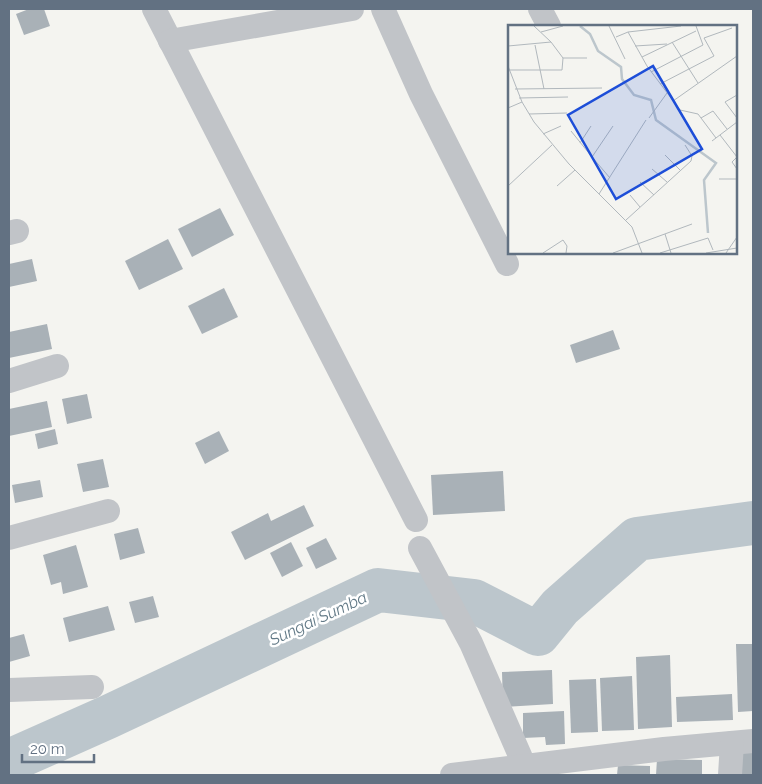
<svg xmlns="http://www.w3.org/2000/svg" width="762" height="784" viewBox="0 0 762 784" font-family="Raleway,sans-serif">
  <rect width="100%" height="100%" fill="#f4f4f0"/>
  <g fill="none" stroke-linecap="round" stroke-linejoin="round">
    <path stroke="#bcc6cc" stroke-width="44" d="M 9,761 L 108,717 L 378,590 L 474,601 L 538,634 L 560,607 L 637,539 L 753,523"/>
  </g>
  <g fill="#a9b1b7">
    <path d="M 29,9 L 44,9 L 50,26 L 24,35 L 16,14 Z"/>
    <path d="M 220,208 L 234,235 L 192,257 L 178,229 Z"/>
    <path d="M 168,239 L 183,269 L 139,290 L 125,261 Z"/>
    <path d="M 32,259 L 37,281 L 9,287 L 9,264 Z"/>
    <path d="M 224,288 L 238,317 L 202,334 L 188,306 Z"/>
    <path d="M 47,324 L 52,349 L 9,358 L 9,332 Z"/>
    <path d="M 613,330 L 620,349 L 576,363 L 570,345 Z"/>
    <path d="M 87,394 L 92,418 L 67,424 L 62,399 Z"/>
    <path d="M 47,401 L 52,427 L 9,436 L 9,409 Z"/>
    <path d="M 55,429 L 58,444 L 38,449 L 35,434 Z"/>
    <path d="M 219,431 L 229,451 L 205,464 L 195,443 Z"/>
    <path d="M 103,459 L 109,487 L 83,492 L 77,464 Z"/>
    <path d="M 503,471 L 505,511 L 433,515 L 431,475 Z"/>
    <path d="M 40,480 L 43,497 L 15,503 L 12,485 Z"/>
    <path d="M 304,505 L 314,526 L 245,560 L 231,532 L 268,513 L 271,521 Z"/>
    <path d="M 138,528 L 145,553 L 120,560 L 114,534 Z"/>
    <path d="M 326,538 L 337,559 L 316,569 L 306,548 Z"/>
    <path d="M 291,542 L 303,566 L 282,577 L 270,553 Z"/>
    <path d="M 76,545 L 88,587 L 63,594 L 61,582 L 51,585 L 43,555 Z"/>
    <path d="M 153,596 L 159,617 L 135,623 L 129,602 Z"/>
    <path d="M 108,606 L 115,630 L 69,642 L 63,618 Z"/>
    <path d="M 24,634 L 30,656 L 9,662 L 9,638 Z"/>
    <path d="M 736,644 L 753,644 L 753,711 L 738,712 Z"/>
    <path d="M 670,655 L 672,727 L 638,729 L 636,657 Z"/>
    <path d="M 552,670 L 553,704 L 503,707 L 502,672 Z"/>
    <path d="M 632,676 L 634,730 L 602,731 L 600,678 Z"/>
    <path d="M 596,679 L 598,732 L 571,733 L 569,680 Z"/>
    <path d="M 732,694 L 733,720 L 677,722 L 676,697 Z"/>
    <path d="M 564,711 L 565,744 L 546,745 L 545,737 L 523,738 L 523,713 Z"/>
    <path d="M 741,753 L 753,753 L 753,775 L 740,775 Z"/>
    <path d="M 657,759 L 702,760 L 702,775 L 656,775 Z"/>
    <path d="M 618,765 L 650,766 L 650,775 L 617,775 Z"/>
  </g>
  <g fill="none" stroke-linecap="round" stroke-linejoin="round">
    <g stroke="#c1c4c8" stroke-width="24">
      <path d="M 154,9 L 416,520"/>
      <path d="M 383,9 L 421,94 L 507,264"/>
      <path d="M 540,9 L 549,26"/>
      <path d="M 170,41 L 352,9"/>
      <path d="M 9,233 L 17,231"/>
      <path d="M 9,381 L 57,366"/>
      <path d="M 9,538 L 108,511"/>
      <path d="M 420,548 L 471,643 L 525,767"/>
      <path d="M 9,690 L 92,687"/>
      <path d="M 452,775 L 664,749 L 753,741"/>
      <path d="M 730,775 L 732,743"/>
    </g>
  </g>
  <g text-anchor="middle" stroke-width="5" stroke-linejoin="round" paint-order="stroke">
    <g font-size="16" font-style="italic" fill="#637a87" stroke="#fff">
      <text transform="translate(318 618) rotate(-25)" y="6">Sungai Sumba</text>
    </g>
  </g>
  <g transform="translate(508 25)">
    <rect width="229" height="229" fill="#f4f4f0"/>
    <path fill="none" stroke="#bcc6cc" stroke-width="2.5" d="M 72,1 L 82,9 L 90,26 L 113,42 L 114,54 L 126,70 L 143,75 L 148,95 L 208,138 L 196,155 L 200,208"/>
    <path fill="none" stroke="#b1b8bd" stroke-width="1" d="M 101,1 L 117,34M 33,7 L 55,1M 120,7 L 139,41 L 172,85 L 190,89 L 208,113M 108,12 L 120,7 L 173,1M 196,13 L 224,3M 43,17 L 55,33M 164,17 L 190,58M 27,20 L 36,64M 0,21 L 43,17 L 26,1M 127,21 L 159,19M 134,32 L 188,6M 0,41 L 14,77 L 26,97 L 61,139 L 124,202 L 134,228M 1,45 L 54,45 L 55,33 L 79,33M 143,47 L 195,20 L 188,1M 152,59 L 206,31 L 196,13M 7,64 L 94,63M 229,70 L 217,77 L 229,93M 11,73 L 60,72M 165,76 L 229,31M 0,83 L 14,77M 21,89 L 59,88M 141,93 L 159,68M 193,93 L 205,86 L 219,104M 63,106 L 84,132M 35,109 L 53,101M 212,110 L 229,132M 204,116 L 229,97M 72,118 L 83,101M 157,130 L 172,145M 229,132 L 224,137 L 229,144M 144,144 L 159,157M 102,153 L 84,132 L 105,101M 211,154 L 229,154M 132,157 L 146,170M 0,161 L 44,120M 49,161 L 67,145M 91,169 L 138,95M 122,170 L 132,182M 118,195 L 183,136 L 184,131 L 177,120M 157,209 L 163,228M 35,228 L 55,215 L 59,221 L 58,228M 105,228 L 184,199M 152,228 L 200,213 L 205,225M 198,228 L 229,223M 218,228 L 229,212"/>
    <path fill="#1d4ed8" fill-opacity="0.15" stroke="#1d4ed8" stroke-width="2.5" d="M 145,41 L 194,124 L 108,174 L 60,90 Z"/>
    <rect width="229" height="229" fill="none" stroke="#627182" stroke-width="2.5"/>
  </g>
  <rect width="762" height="784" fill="none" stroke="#627182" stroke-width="20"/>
  <path d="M22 754v8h72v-8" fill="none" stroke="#627182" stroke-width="2.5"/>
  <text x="30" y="754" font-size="15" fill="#627182" stroke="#ffffff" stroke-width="4" paint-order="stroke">20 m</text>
</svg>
